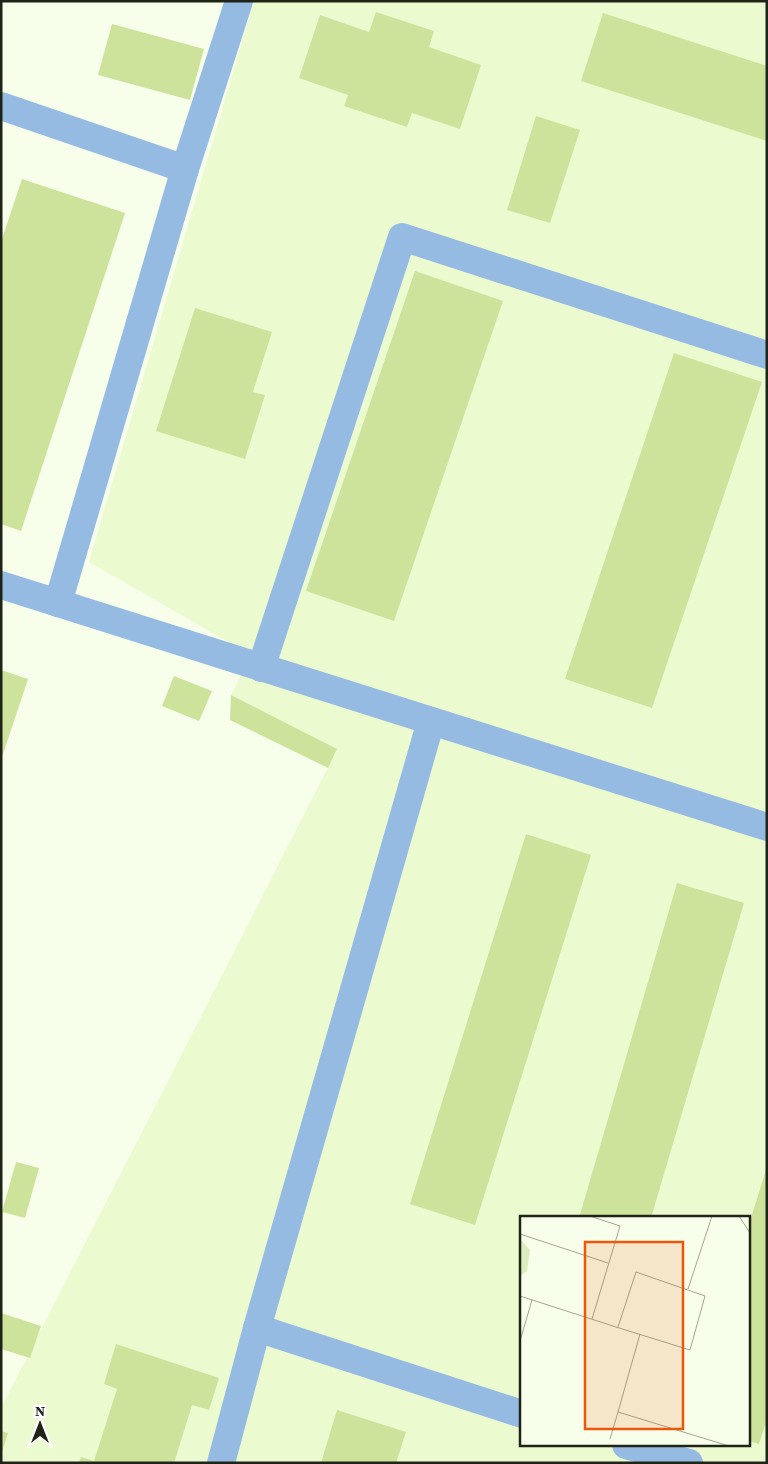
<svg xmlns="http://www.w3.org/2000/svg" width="768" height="1464" viewBox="0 0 768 1464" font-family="'Source Serif 4',serif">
  <rect width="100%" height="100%" fill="#f7feea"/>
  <path fill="#ecfad0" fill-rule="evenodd" d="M 254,1 L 767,1 L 767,1463 L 1,1463 L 1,1408 L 337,750 L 231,695 L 251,655 L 89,562 ZM 522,1218 L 749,1218 L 749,1445 L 522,1445 Z"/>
  <g fill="#cde39c">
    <path d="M 376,12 L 434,31 L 429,47 L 481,65 L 460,129 L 412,113 L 407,127 L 344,106 L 348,95 L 299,78 L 320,15 L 369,32 Z"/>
    <path d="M 603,13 L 767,66 L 767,141 L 581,81 Z"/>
    <path d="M 112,24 L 204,49 L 190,100 L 98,75 Z"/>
    <path d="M 536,116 L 580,130 L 550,223 L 507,210 Z"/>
    <path d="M 22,179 L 125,213 L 21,531 L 1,524 L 1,242 Z"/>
    <path d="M 415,271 L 503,301 L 394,621 L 306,591 Z"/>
    <path d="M 195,308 L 272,332 L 253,392 L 265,395 L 245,459 L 156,431 Z"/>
    <path d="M 674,353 L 762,382 L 652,708 L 565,679 Z"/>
    <path d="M 1,670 L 28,679 L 2,757 L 1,757 Z"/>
    <path d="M 174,676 L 212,691 L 199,721 L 162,706 Z"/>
    <path d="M 231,695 L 337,749 L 328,768 L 230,720 Z"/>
    <path d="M 526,834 L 591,855 L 475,1225 L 410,1204 Z"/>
    <path d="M 677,883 L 744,903 L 651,1218 L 579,1218 Z"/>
    <path d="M 16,1162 L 39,1168 L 25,1218 L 2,1212 Z"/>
    <path d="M 766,1170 L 767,1419 L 759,1444 L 749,1441 L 749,1224 Z"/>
    <path d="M 1,1313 L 41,1326 L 30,1358 L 1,1349 Z"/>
    <path d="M 116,1344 L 219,1378 L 209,1410 L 192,1405 L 174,1463 L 79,1463 L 81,1457 L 94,1461 L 117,1389 L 104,1384 Z"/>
    <path d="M 337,1410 L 406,1432 L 396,1463 L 321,1463 Z"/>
    <path d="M 1,1431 L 8,1433 L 2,1452 L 1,1452 Z"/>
  </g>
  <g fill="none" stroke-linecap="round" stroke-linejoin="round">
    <g stroke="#95bbe2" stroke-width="28">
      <path d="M 1,106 L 185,169"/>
      <path d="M 1,585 L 767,827"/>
      <path d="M 58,603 L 185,169 L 239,1"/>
      <path d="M 261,668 L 402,237 L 767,355"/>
      <path d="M 257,1328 L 431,721"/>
      <path d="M 626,1445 L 689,1463"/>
      <path d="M 221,1463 L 257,1328 L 522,1414"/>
    </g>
  </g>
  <g transform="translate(520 1216)">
    <rect width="230" height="230" fill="#f7feea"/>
    <path d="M 0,23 L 10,34 L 7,55 L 0,60 Z" fill="#ddedbf"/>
    <path fill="none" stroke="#a1a796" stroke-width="1" d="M 70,0 L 100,10 L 72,103M 219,0 L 230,17M 0,18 L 88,47M 168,73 L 192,0M 0,80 L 96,111 L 170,134 L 185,80 L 116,56 L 98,111M 0,125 L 12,84M 98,196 L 120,118M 90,223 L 98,196 L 209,230"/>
    <path fill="#e8590c" fill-opacity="0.15" stroke="#e8590c" stroke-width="2.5" d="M 65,26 L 163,26 L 163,213 L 65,213 Z"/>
    <rect width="230" height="230" fill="none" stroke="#202418" stroke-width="2.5"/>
  </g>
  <rect width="768" height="1464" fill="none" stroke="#202418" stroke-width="5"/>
  <g transform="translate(40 1424)" stroke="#ffffff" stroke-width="4" paint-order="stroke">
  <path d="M0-4L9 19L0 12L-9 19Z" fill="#202418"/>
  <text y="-8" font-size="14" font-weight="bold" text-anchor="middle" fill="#202418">N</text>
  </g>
</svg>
